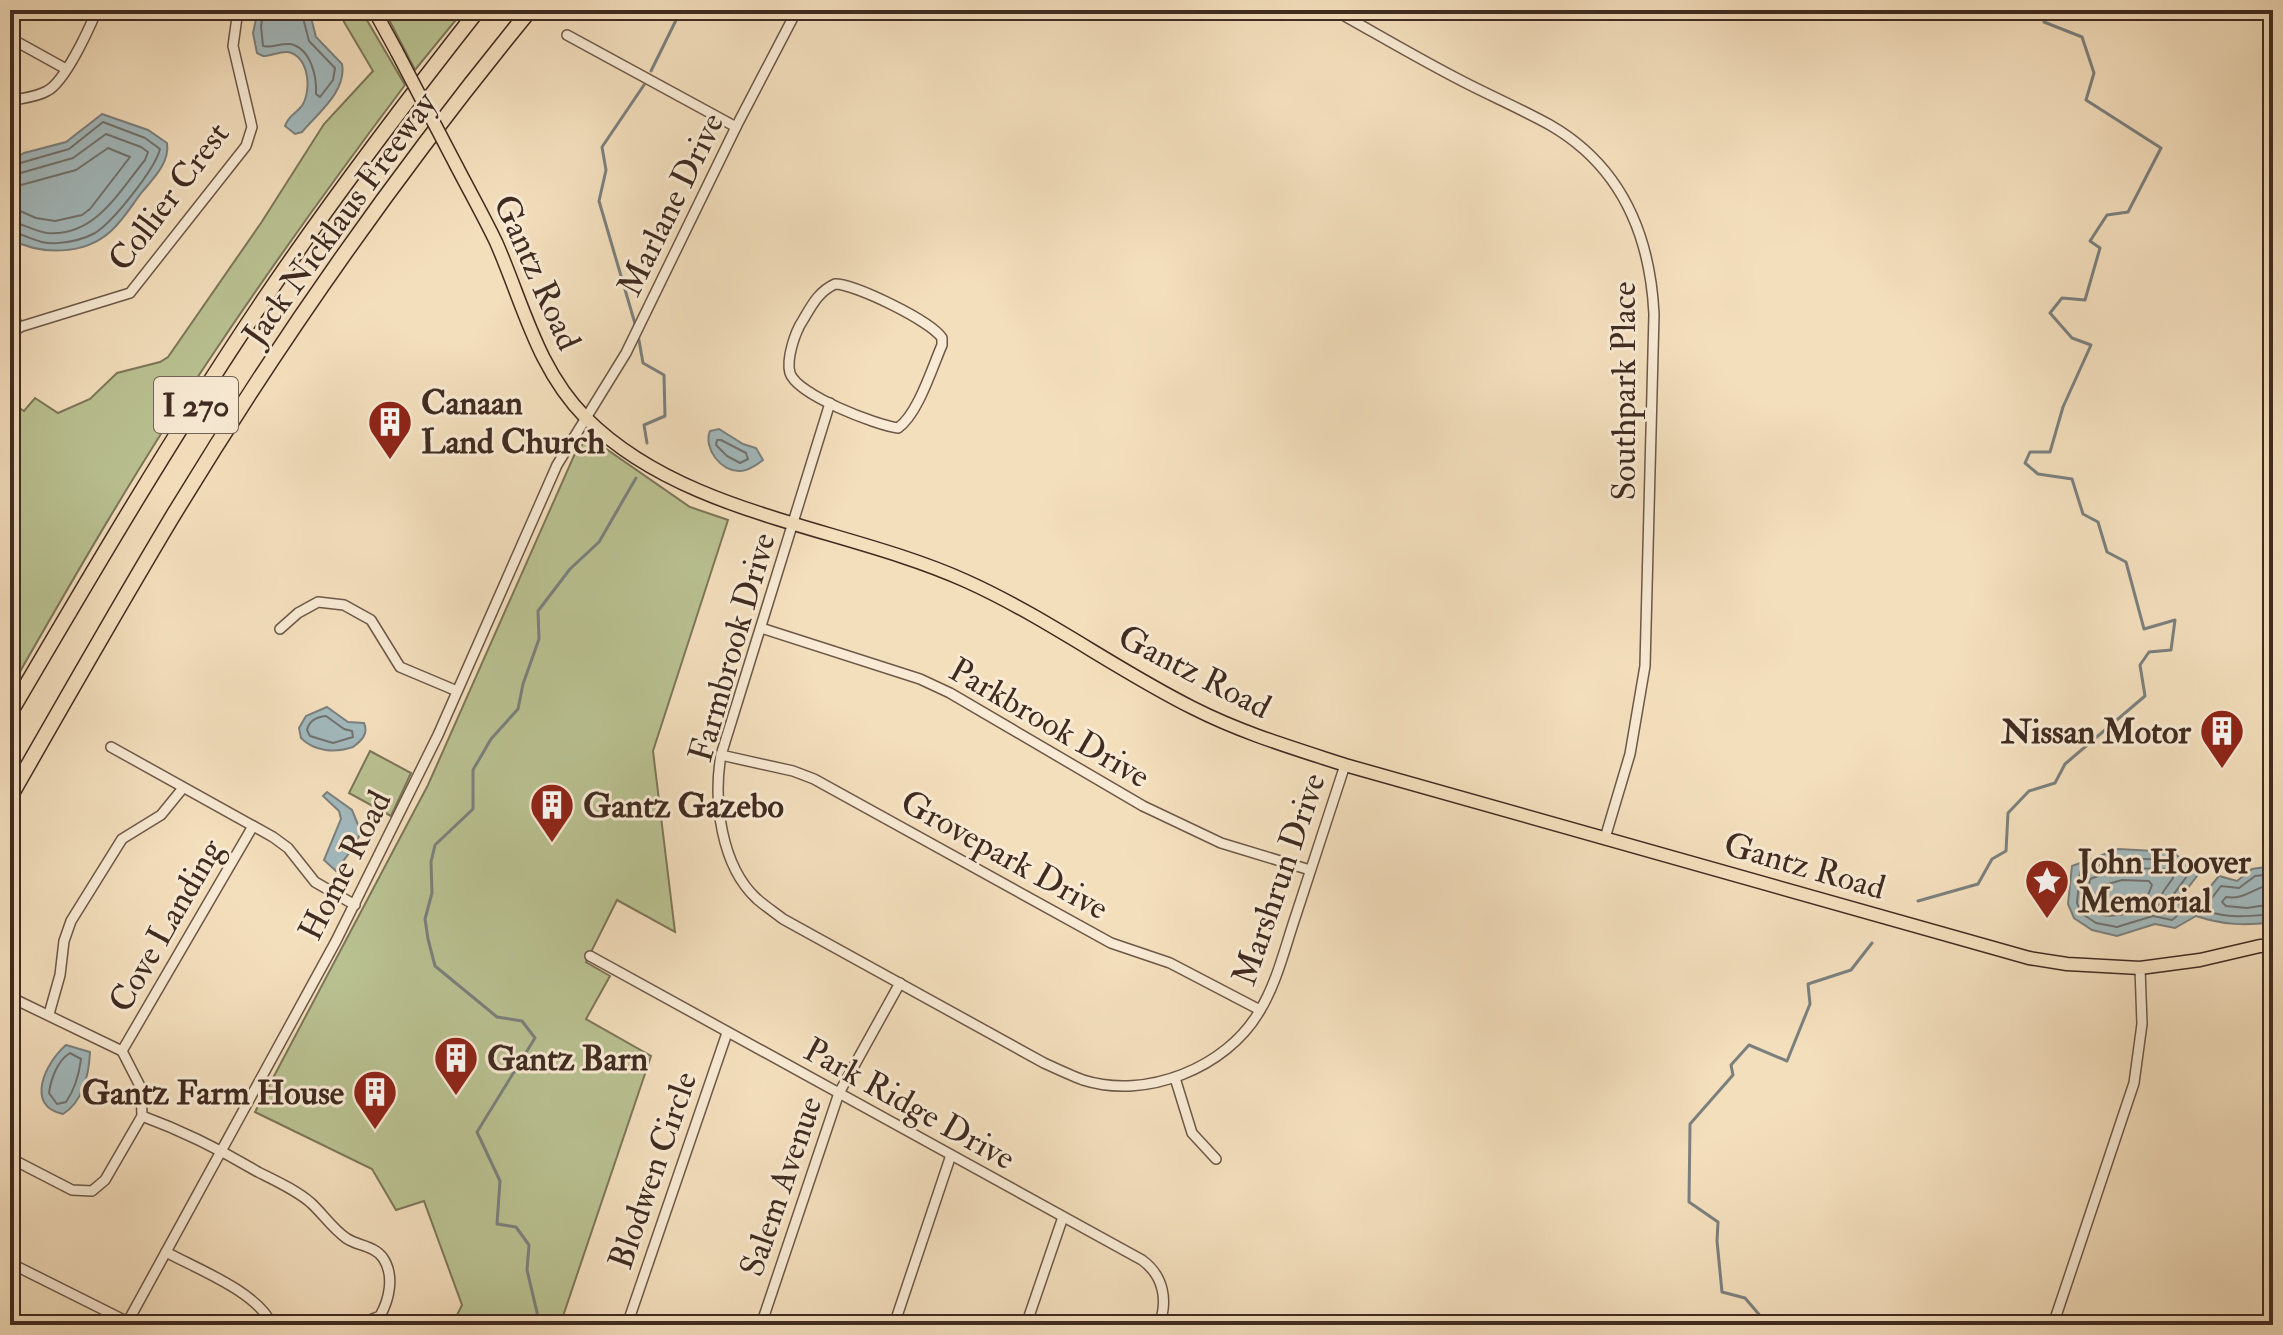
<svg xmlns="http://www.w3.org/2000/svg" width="2283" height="1335" viewBox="0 0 2283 1335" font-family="'IM FELL Double Pica',serif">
  <rect width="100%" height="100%" fill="#f4dfbd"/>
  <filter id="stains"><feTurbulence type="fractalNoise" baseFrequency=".0025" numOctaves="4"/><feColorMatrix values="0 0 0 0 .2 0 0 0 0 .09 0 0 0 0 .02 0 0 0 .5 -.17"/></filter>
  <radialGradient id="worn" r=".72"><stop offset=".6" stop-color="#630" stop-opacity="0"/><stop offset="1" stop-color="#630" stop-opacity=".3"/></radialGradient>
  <g fill="#bac292" stroke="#7d765a" stroke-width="2">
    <path d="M 337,10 L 361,10 L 405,85 C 338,174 273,264 211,357 C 139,464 74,577 10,689 L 10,402 L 24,411 L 35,398 L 58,413 L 90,399 L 117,373 L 160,362 L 168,357 L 261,223 L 324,124 L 373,71 Z"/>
    <path d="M 384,10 L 464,10 L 415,70 Z"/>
    <path d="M 587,441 L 599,444 L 690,507 L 728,520 L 653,751 L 675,932 L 617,900 L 586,962 L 610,976 L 586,1019 L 651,1056 L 560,1325 L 452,1325 L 462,1305 L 424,1201 L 396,1210 L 372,1169 L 255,1112 L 428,785 L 577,449 Z"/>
    <path d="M 370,751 L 411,773 L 391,816 L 349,793 Z"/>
  </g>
  <g fill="#a2b9bd" stroke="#7b807f" stroke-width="2">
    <path d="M 258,10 L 309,10 L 316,37 L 342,64 C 347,91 318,113 302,132 L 295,134 L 285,126 C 288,116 295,114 301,107 C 312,93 310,56 288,52 C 280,51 271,56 263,56 L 257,53 L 253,33 Z"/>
    <path d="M 102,114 L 148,130 L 167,143 C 170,162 154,178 142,192 C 132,205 123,220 111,231 C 84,256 40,255 10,239 L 10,161 L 24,153 L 66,142 Z"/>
    <path d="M 719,429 L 743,444 L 756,448 L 763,460 C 757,465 747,471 740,471 C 721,472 703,448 710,431 Z"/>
    <path d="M 327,707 L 348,722 L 364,723 C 369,734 361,741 353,747 C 335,753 315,752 301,738 L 299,728 L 306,716 Z"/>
    <path d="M 327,792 L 352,810 L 361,832 L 355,845 L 336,871 L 324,860 L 341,819 L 339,811 L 323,796 Z"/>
    <path d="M 2118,849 L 2172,852 L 2200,872 L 2178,901 L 2183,911 L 2181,904 L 2197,903 L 2219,876 L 2237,881 L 2252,869 L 2273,866 L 2273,922 C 2245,926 2223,925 2196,916 L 2175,928 L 2155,924 L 2117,936 L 2092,930 L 2074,918 L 2068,904 L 2072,866 Z"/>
    <path d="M 66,1045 L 90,1052 C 89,1074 83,1102 63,1114 C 24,1106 46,1062 66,1045 Z"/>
  </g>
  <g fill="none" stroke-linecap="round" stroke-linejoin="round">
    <g stroke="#71726f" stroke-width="2">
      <path d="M 264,10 L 261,26 L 263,46 C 272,48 281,43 290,44 C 311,48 317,77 316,94 L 320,97 L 333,80 L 335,68 L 309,41 L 301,10"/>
      <path d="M 10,166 L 69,149 L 103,122 L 145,138 L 160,149 C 155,169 113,222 95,233 C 84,239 71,242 58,243 C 37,245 27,234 10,232"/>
      <path d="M 10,176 L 73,158 L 106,134 L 141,147 L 148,152 L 145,160 C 118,193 95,237 47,233 C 33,231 23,223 10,222"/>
      <path d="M 10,188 L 76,170 L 108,148 L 130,157 L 90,209 L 82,215 L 55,221 L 36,218 L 20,211 L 10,210"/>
      <path d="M 717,440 L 721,440 L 746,453 L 748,459 L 740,463 L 727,456 L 716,445 Z"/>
      <path d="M 326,716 L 344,729 L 352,731 L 353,737 L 333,743 L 310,736 L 307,730 C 309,721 316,717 326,716 Z"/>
      <path d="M 2119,858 L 2169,860 L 2186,872 L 2187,876 L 2170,899 L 2171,907 L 2177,913 L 2176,917 L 2172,920 L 2153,916 L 2117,927 L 2096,923 L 2081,913 L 2077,903 L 2080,872 Z"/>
      <path d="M 2121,868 L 2165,869 L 2172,873 L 2173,878 L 2163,892 L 2159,905 C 2129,912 2078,935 2090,879 Z"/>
      <path d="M 2273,874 L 2255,876 L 2239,888 L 2221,886 L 2205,907 L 2207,911 C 2230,919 2250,916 2273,914"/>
      <path d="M 2122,880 L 2149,881 L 2152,885 L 2148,895 L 2117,905 L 2100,899 L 2101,886 Z"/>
      <path d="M 2273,884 C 2254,887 2245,900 2226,897 L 2222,902 L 2226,906 L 2247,908 L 2273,904"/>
      <path d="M 70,1053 L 81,1059 C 79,1075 75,1089 66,1102 L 57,1104 L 49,1093 C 51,1079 57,1061 70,1053 Z"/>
    </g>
    <g stroke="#7b807f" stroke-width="3">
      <path d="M 651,71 L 681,10"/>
      <path d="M 636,327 L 599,201 L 606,170 L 602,147 L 644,85"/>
      <path d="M 638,335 L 643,363 L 664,375 L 665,416 L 644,425 L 647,443"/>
      <path d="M 1918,901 L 1978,884 L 1992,859 L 2006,851 L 2008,813 L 2029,791 L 2055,783 L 2065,764 L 2145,696 L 2140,665 L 2149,652 L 2171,650 L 2175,620 L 2144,629 L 2126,562 L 2107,552 L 2098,522 L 2083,514 L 2072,479 L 2038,474 L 2025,463 L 2030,452 L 2050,452 L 2063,407 L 2091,345 L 2072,338 L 2050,313 L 2062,298 L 2085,300 L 2100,248 L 2090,241 L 2107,215 L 2128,212 L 2161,148 L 2086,100 L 2094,73 L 2082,37 L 2044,22 L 2053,10"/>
      <path d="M 540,1325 L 527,1270 L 529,1245 L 516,1227 L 497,1224 L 500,1181 L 477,1132 L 535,1038 L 522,1021 L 497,1017 L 435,966 L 428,939 L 425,919 L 432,893 L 431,862 L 435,845 L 473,809 L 473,770 L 491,739 L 518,709 L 523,684 L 539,639 L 538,611 L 570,569 L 599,542 L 636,478"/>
      <path d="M 1777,1325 L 1777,1317 L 1763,1319 L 1745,1298 L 1722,1292 L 1717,1241 L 1718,1222 L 1689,1202 L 1690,1124 L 1733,1075 L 1731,1065 L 1749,1045 L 1787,1061 L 1810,1004 L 1808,984 L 1851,970 L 1872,943"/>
    </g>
    <g stroke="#6d5848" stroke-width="12">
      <g id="minor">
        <path d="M 1334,10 C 1377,34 1419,59 1462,81 C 1491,96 1521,109 1550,125 C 1621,166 1650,235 1654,314 L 1645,666 L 1630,754 L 1605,838"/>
        <path d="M 567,35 L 736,127"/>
        <path d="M 10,38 L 66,69"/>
        <path d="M 10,101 C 22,98 37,97 47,91 C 65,82 89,29 97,10"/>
        <path d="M 835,284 C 855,284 931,321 942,338 L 942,345 C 932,368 918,414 898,428 C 876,425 797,395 790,373 C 786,359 795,332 803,320 C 812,305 818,292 835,284 Z"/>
        <path d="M 10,309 L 19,328"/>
        <path d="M 10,330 L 130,293 L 246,146 L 252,127 L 233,46 L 238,10"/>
        <path d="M 830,403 L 721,755 C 713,801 721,866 757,899 C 765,906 774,912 783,919 L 1044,1063 C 1057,1069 1070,1075 1083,1080 C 1146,1100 1226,1068 1259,1012 C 1277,983 1285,947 1296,915 C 1312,865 1329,815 1345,765"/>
        <path d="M 761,628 L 920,679 L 950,693 L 1143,806 L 1221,843 L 1310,870"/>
        <path d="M 280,629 L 298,613 L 318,602 L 344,605 L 371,620 L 400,667 L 457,691"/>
        <path d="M 111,747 L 273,837 L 288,848 L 315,882 L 355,905"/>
        <path d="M 721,755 L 793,771 L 814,779 L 1111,943 L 1170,963 L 1260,1010"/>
        <path d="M 590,956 L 1142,1260 C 1164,1276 1168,1301 1159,1325"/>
        <path d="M 10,997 L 122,1051 L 141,1088 L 142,1116 L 105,1180 L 92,1191 L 72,1190 L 10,1158"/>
        <path d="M 49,1014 L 60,975 L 64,941 L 71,921 L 122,839 L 161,815 L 183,788"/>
        <path d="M 122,1051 L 253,826"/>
        <path d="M 1175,1078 L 1192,1133 L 1216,1159"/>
        <path d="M 142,1116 C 183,1131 221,1150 258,1172 C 276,1181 296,1190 311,1203 C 323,1214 332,1228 346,1238 C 357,1246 374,1245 383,1258 C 395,1276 389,1300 380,1316 L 359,1324 L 315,1325"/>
        <path d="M 166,1252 C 197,1269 258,1292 272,1325"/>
        <path d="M 10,1263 L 128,1322"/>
        <path d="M 126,1325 L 336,941 L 438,735 L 557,465 L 626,353 L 736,127 L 797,10"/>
        <path d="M 627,1325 L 727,1033"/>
        <path d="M 761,1325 L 839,1093 L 900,983"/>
        <path d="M 894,1325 L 951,1155"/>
        <path d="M 1026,1325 L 1063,1217"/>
        <path d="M 2053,1325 L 2134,1083 L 2142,1024 L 2140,968"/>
      </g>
    </g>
    <g stroke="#402b21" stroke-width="15">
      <g id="major">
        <path d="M 374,10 L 397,52"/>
        <path d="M 457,167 C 470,192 484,217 496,242 C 523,303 537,369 586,418 C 684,516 844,526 966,581 C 1046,617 1115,669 1193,708 C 1242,733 1293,748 1345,765 L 2029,958 L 2067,964 L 2140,968 L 2200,960 L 2260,946 L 2273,946"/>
      </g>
    </g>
    <g stroke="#402b21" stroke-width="17">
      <g id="highway">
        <path d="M 10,713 C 92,573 174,433 265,298 C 332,199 404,104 478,10"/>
        <path d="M 10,797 C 63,704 116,611 171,519 C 278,342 399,170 530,10"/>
      </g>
    </g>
    <use href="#minor" stroke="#f8ead4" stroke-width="9"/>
    <use href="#major" stroke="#f4dfbd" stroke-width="12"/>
    <use href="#highway" stroke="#f4dfbd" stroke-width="14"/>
    <g stroke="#402b21" stroke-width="15" stroke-linecap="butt">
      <path id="major-bridge" d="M 397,52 L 457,167"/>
    </g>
    <use href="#major-bridge" stroke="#f4dfbd" stroke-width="12"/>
  </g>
  <defs>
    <g id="building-pin" transform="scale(2.3)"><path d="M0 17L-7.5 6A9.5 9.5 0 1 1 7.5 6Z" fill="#8f2418" stroke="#f8ead4"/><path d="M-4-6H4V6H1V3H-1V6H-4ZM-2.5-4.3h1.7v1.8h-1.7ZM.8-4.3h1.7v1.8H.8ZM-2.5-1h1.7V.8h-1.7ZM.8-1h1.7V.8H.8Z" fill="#fff"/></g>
    <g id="sight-pin" transform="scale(2.3)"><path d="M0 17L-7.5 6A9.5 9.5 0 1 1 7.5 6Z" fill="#8f2418" stroke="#f8ead4"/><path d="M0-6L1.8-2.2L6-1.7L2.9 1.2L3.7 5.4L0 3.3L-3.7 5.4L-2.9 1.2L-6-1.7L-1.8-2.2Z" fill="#fff"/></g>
  </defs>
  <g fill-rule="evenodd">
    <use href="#building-pin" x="390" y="422"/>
    <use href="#building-pin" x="2222" y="731"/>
    <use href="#building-pin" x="552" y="805"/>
    <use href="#sight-pin" x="2047" y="881"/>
    <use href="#building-pin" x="456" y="1058"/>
    <use href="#building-pin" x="375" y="1092"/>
  </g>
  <g text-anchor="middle" stroke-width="6" stroke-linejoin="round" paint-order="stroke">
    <rect fill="#f8ead4" stroke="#776457" stroke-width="2" x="154" y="377" width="84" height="56" rx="6"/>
    <g font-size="32" font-weight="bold" fill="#402b21">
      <text x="196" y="416">I 270</text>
    </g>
    <g font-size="34" fill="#402b21" stroke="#f8ead4">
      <text transform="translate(168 196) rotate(-53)" y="12">Collier Crest</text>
      <text transform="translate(670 204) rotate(-64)" y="12">Marlane Drive</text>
      <text transform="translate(339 218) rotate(-54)" y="12">Jack Nicklaus Freeway</text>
      <text transform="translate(538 272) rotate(66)" y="12">Gantz Road</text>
      <text transform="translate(1623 391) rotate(-90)" y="12">Southpark Place</text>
      <text transform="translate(731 647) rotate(-74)" y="12">Farmbrook Drive</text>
      <text transform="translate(1195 671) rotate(27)" y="12">Gantz Road</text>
      <text transform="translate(1050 722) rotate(30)" y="12">Parkbrook Drive</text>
      <text transform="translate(1005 854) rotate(29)" y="12">Grovepark Drive</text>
      <text transform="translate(344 865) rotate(-63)" y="12">Home Road</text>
      <text transform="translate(1805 865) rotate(16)" y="12">Gantz Road</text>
      <text transform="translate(1278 879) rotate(-71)" y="12">Marshrun Drive</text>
      <text transform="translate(165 925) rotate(-60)" y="12">Cove Landing</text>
      <text transform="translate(910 1103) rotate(29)" y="12">Park Ridge Drive</text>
      <text transform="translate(652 1170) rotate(-71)" y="12">Blodwen Circle</text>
      <text transform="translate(780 1186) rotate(-71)" y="12">Salem Avenue</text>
    </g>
    <g font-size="34" font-weight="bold" fill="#402b21" stroke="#f8ead4" text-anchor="start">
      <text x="421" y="414">Canaan<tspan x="421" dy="39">Land Church</tspan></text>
      <text x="2191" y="743" text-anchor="end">Nissan Motor</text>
      <text x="583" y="817">Gantz Gazebo</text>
      <text x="2078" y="873">John Hoover<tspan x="2078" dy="39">Memorial</tspan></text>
      <text x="487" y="1070">Gantz Barn</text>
      <text x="344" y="1104" text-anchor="end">Gantz Farm House</text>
    </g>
  </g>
  <rect width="2283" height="1335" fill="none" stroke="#f4dfbd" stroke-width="40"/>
  <rect x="12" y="12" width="2259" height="1311" fill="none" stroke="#402b21" stroke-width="4"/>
  <rect x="20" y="20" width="2243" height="1295" fill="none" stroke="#402b21" stroke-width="2"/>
  <rect width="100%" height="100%" filter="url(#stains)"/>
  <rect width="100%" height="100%" fill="url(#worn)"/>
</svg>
